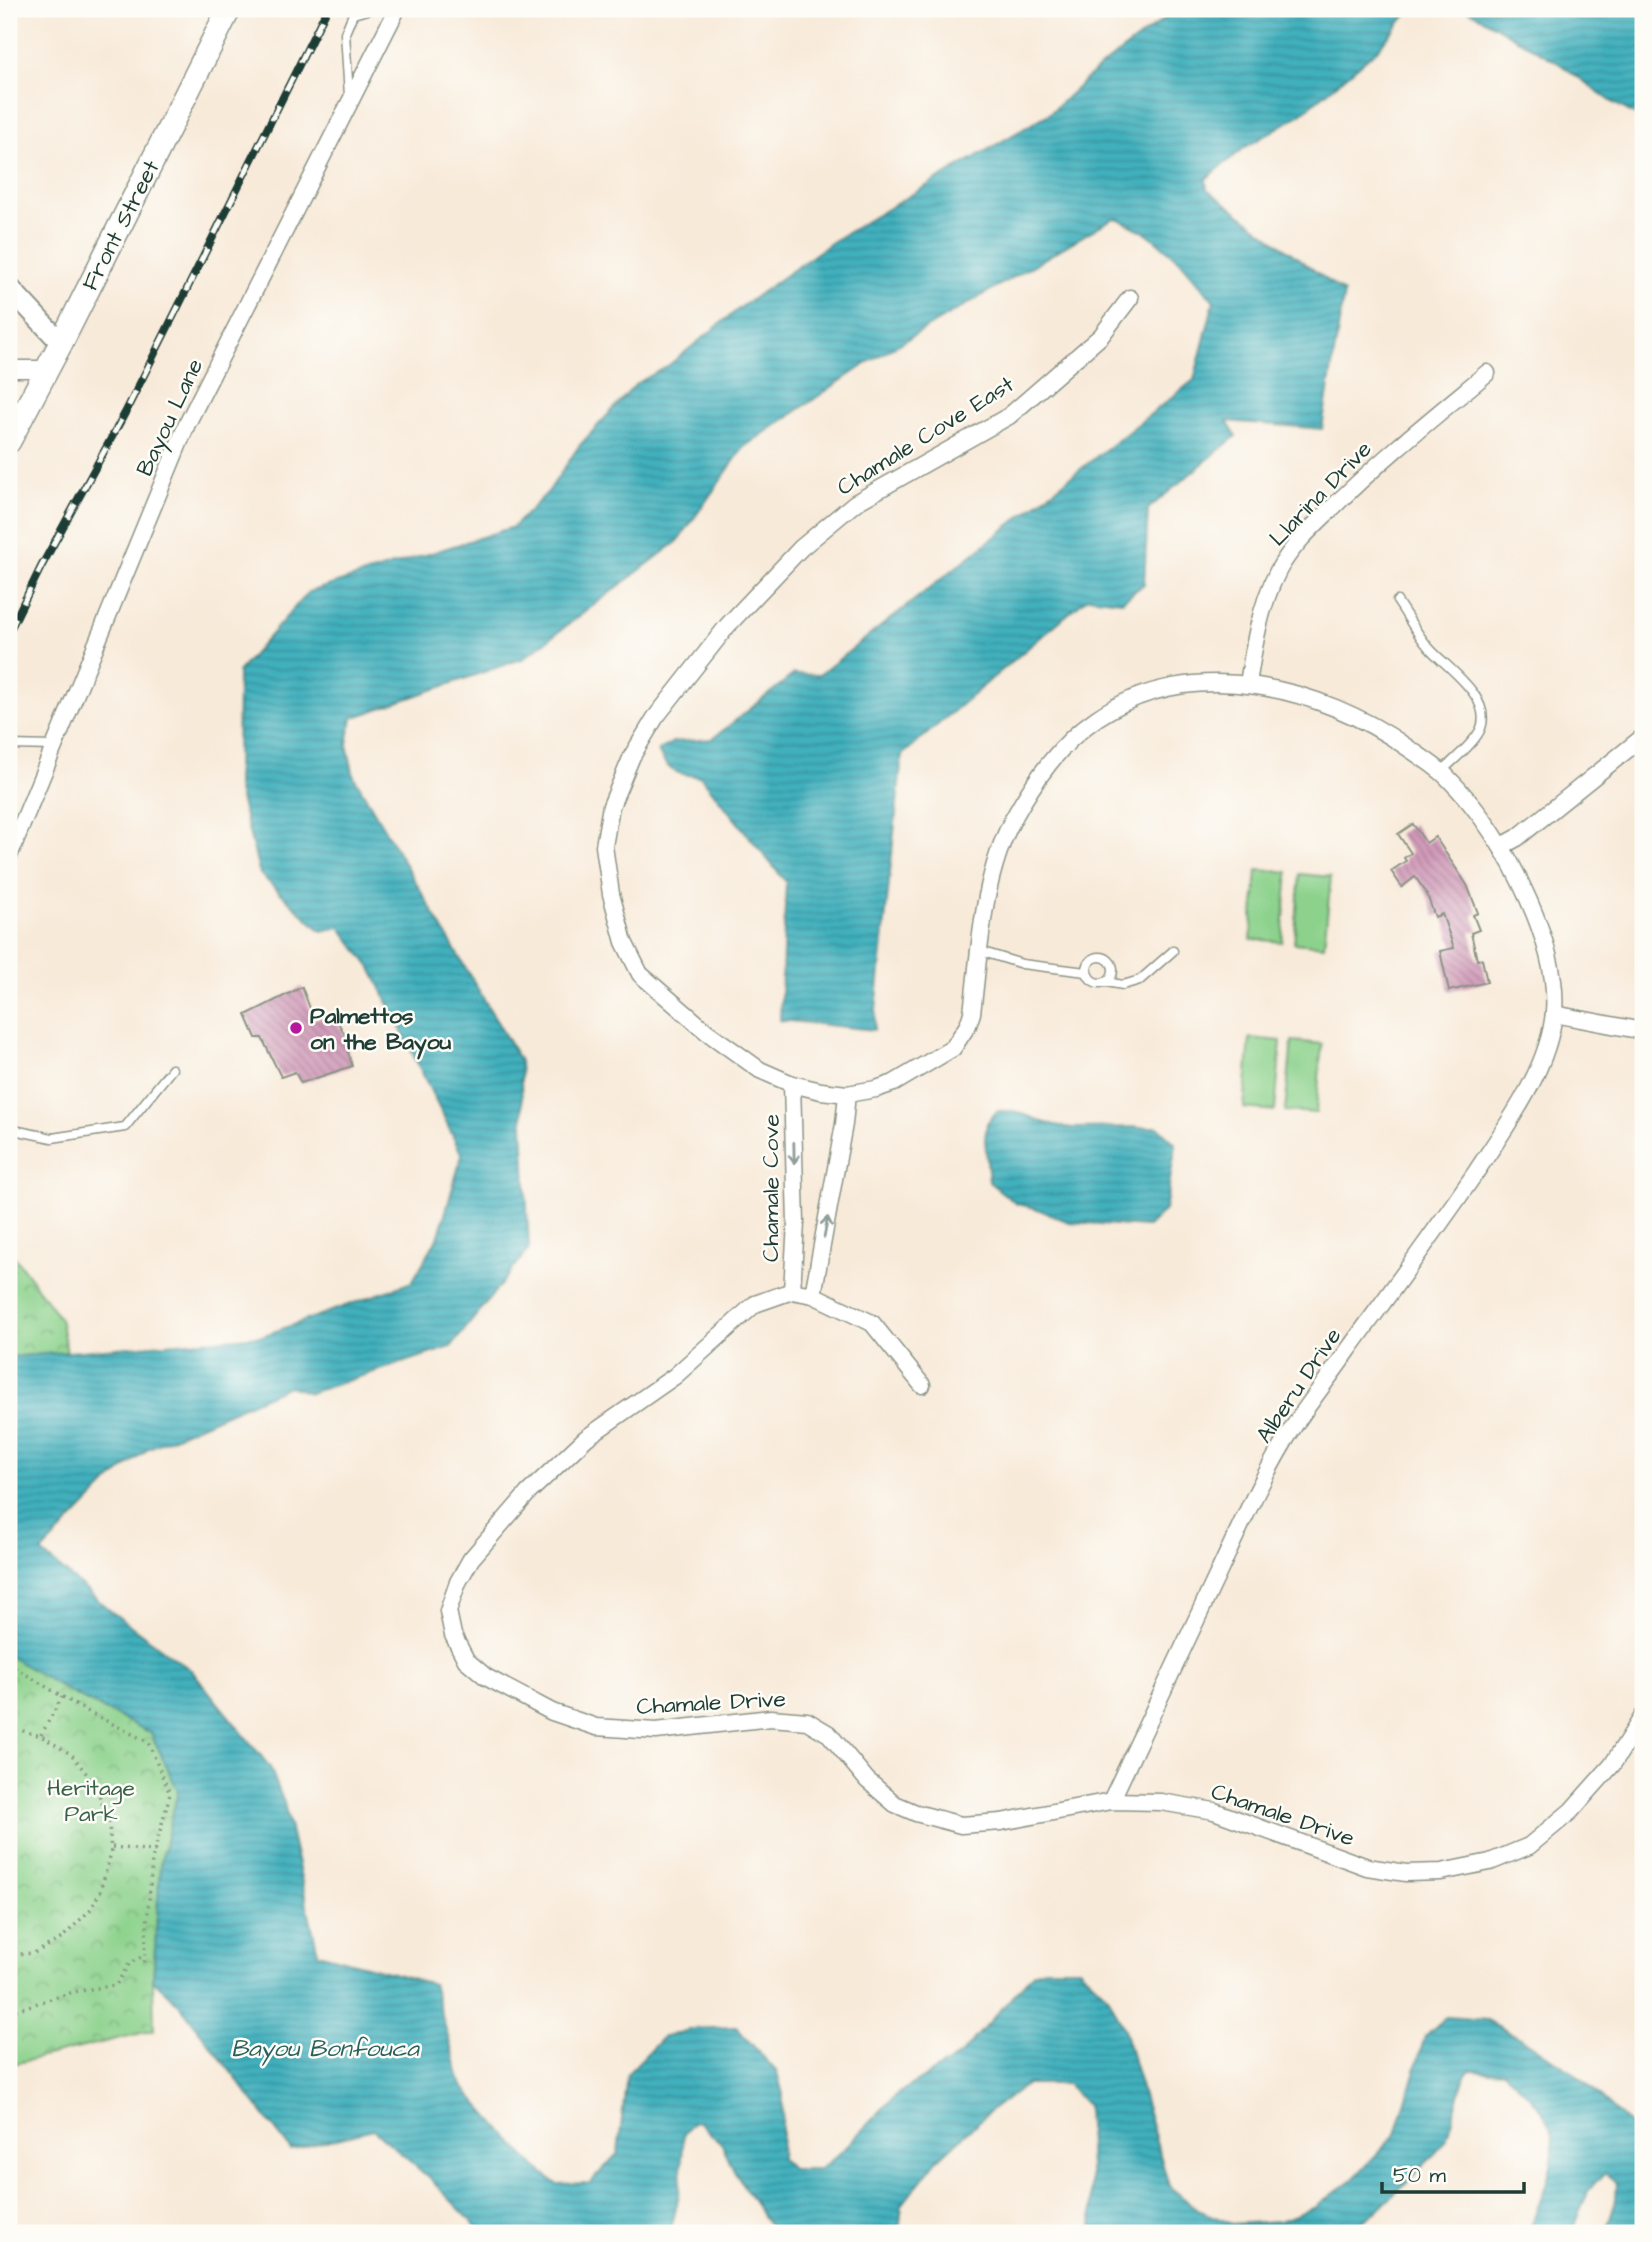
<svg xmlns="http://www.w3.org/2000/svg" width="1652" height="2242" viewBox="0 0 1652 2242" font-family="'Architects Daughter',sans-serif">
  <defs>
    <pattern id="park-crowns" width="20" height="18" patternUnits="userSpaceOnUse" patternTransform="scale(1.75)"><rect width="20" height="18" fill="#8cd28c"/><path d="M2 6a3 3 0 1 1 6 0M12 15a3 3 0 1 1 6 0" fill="none" stroke="#72ac73"/></pattern>
    <pattern id="water-rules" width="6" height="5" patternUnits="userSpaceOnUse" patternTransform="scale(1.75)"><rect width="6" height="5" fill="#41b0bd"/><path d="M0 2.5h6" fill="none" stroke="#36909a"/></pattern>
    <pattern id="building-back-hatch" width="6" height="6" patternUnits="userSpaceOnUse" patternTransform="scale(1.75)"><rect width="6" height="6" fill="#cf96b6"/><path d="M-1 5l2 2M0 0l6 6M5-1l2 2" fill="none" stroke="#a77c95"/></pattern>
  </defs>
  <rect width="100%" height="100%" fill="#fdfcf7"/>
  <filter id="ink" filterUnits="userSpaceOnUse"><feTurbulence type="fractalNoise" baseFrequency=".0143" numOctaves="2"/><feDisplacementMap in="SourceGraphic" scale="14" xChannelSelector="R" yChannelSelector="G"/><feConvolveMatrix kernelMatrix="1 2 1 2 8 2 1 2 1" color-interpolation-filters="sRGB"/></filter>
  <filter id="wash" filterUnits="userSpaceOnUse"><feTurbulence type="fractalNoise" baseFrequency=".00686" numOctaves="4" result="noise"/><feDisplacementMap in="SourceGraphic" scale="28" xChannelSelector="R" yChannelSelector="G"/><feGaussianBlur stdDeviation="1.57" result="paint"/><feColorMatrix in="noise" values="0 0 0 0 0 0 0 0 0 0 0 0 0 0 0 0 0 1.4 0 .05"/><feComposite in="paint" operator="in"/></filter>
  <g filter="url(#wash)">
    <rect width="100%" height="100%" fill="#f8ead9"/>
    <g fill="url(#park-crowns)" stroke="#568860" stroke-width="2">
      <path d="M 9,1249 L 60,1319 L 67,1352 L 9,1357 Z"/>
      <path d="M 9,1656 L 70,1692 L 151,1733 L 178,1791 L 160,1866 L 153,1980 L 154,2030 L 9,2065 Z"/>
    </g>
    <g fill="#8cd28c" stroke="#568860" stroke-width="2">
      <path d="M 1257,870 L 1288,872 L 1282,942 L 1251,939 Z"/>
      <path d="M 1300,874 L 1331,877 L 1324,946 L 1294,943 Z"/>
      <path d="M 1250,1038 L 1281,1041 L 1275,1111 L 1244,1108 Z"/>
      <path d="M 1292,1041 L 1322,1044 L 1316,1113 L 1285,1111 Z"/>
    </g>
    <g fill="url(#water-rules)" stroke="#307678" stroke-width="2">
      <path d="M 1174,9 L 1411,9 L 1377,50 L 1301,114 L 1244,148 L 1206,179 L 1207,189 L 1344,293 L 1322,429 L 1227,421 L 1236,436 L 1148,509 L 1144,584 L 1122,601 L 1088,597 L 902,755 L 874,1030 L 780,1020 L 786,882 L 701,777 C 678,774 669,774 658,751 L 673,742 L 712,739 L 794,674 L 819,675 L 1194,380 L 1214,301 L 1180,261 L 1148,234 L 1117,218 L 1112,219 L 867,363 L 744,447 L 678,541 L 524,658 L 352,718 L 347,744 L 354,777 L 520,1061 L 529,1249 L 451,1347 L 310,1393 L 289,1386 L 149,1448 L 111,1480 L 41,1552 L 112,1612 L 192,1671 L 270,1767 L 284,1803 L 318,1953 L 433,1984 L 462,2086 L 530,2162 L 557,2184 L 590,2183 L 618,2153 L 627,2074 L 663,2037 L 693,2029 L 736,2027 L 777,2072 L 783,2094 L 781,2159 L 791,2169 L 819,2169 L 836,2157 L 897,2094 L 960,2055 L 1034,1972 L 1047,1968 L 1079,1968 L 1108,1996 L 1124,2029 L 1169,2186 L 1198,2210 L 1232,2224 L 1280,2221 L 1316,2207 L 1353,2179 L 1396,2134 L 1425,2036 L 1446,2017 L 1487,2020 L 1529,2043 L 1582,2079 L 1643,2137 L 1643,2233 L 1606,2233 L 1616,2199 L 1617,2183 L 1605,2173 L 1588,2191 L 1571,2233 L 1528,2233 C 1542,2193 1569,2147 1540,2108 C 1530,2095 1516,2083 1505,2072 L 1470,2070 L 1465,2076 L 1446,2140 L 1434,2155 L 1377,2211 L 1346,2233 L 1093,2233 L 1087,2105 L 1067,2084 L 1027,2084 L 989,2112 L 937,2160 L 902,2205 L 899,2233 L 774,2233 L 734,2171 L 722,2145 L 699,2122 L 694,2122 L 684,2133 L 679,2196 L 670,2233 L 483,2233 L 428,2177 L 373,2129 L 291,2150 L 178,2003 L 153,1980 L 160,1866 L 178,1791 L 151,1733 L 70,1692 L 9,1656 L 9,1357 L 262,1336 L 412,1282 L 439,1235 L 462,1155 L 371,968 L 340,927 L 321,931 L 260,874 L 237,787 L 238,672 L 308,592 L 513,527 L 548,492 L 579,446 L 636,384 L 669,365 L 741,307 L 838,238 L 1050,113 L 1096,70 L 1164,19 Z"/>
      <path d="M 1466,9 L 1643,9 L 1643,119 L 1612,102 L 1560,64 Z"/>
      <path d="M 997,1111 L 1015,1111 L 1046,1123 L 1070,1128 L 1158,1127 L 1176,1144 L 1165,1210 L 1148,1227 L 1069,1222 L 1035,1208 L 1017,1204 L 989,1182 L 985,1139 L 987,1123 Z"/>
    </g>
    <g id="blocks">
      <g fill="url(#building-back-hatch)">
        <path d="M 1413,824 L 1426,843 L 1435,837 L 1467,885 L 1478,913 L 1473,915 L 1479,930 L 1471,933 L 1477,960 L 1482,959 L 1487,982 L 1449,991 L 1440,951 L 1454,948 L 1442,914 L 1435,917 L 1426,892 L 1415,877 L 1402,887 L 1391,871 L 1406,861 L 1404,858 L 1411,853 L 1398,834 Z"/>
        <path d="M 302,987 L 314,1019 L 333,1013 L 346,1037 L 344,1038 L 352,1066 L 301,1083 L 295,1072 L 281,1077 L 262,1038 L 256,1038 L 246,1015 Z"/>
      </g>
    </g>
  </g>
  <g filter="url(#ink)">
    <use href="#blocks" fill-opacity="0" stroke="#8c9486" stroke-width="2"/>
    <g fill="none" stroke-linecap="round" stroke-linejoin="round">
      <g stroke="#8c9486" stroke-width="11">
        <g id="service">
          <path d="M 349,96 L 345,33 L 353,14 L 371,9"/>
          <path d="M 1397,601 C 1408,617 1418,636 1431,650 C 1449,669 1492,698 1481,728 C 1476,742 1452,761 1441,772"/>
          <path d="M 9,745 L 54,746"/>
          <path d="M 980,951 L 1022,964 L 1086,972"/>
          <circle cx="1100" cy="970" r="13"/>
          <path d="M 1106,982 L 1123,985 L 1140,980 L 1173,951"/>
          <path d="M 9,1129 L 52,1138 L 125,1127 L 172,1069"/>
        </g>
      </g>
      <g stroke="#8c9486" stroke-width="19">
        <g id="minor">
          <path d="M 9,369 L 45,369"/>
          <path d="M 1248,684 C 1254,645 1260,606 1278,571 C 1291,547 1311,528 1330,510 C 1379,461 1434,417 1487,373"/>
          <path d="M 1502,846 L 1517,838 L 1643,737"/>
          <path d="M 9,856 L 187,424 L 397,9"/>
          <path d="M 1554,1014 L 1643,1031"/>
          <path d="M 792,1084 L 796,1223 L 792,1291"/>
          <path d="M 813,1295 L 844,1124 L 847,1094"/>
          <path d="M 922,1385 L 872,1323 L 813,1295 L 792,1291 L 755,1304 L 675,1376 L 586,1438 L 528,1493 L 471,1559 L 458,1582 L 448,1611 L 453,1635 L 466,1660 L 486,1677 L 552,1712 L 596,1727 L 656,1731 L 771,1718 L 807,1721 L 829,1734 L 867,1780 L 895,1804 L 916,1813 L 961,1825 L 1001,1822 L 1111,1801 L 1161,1802 L 1214,1811 L 1367,1867 L 1406,1873 L 1441,1872 L 1490,1862 L 1529,1846 L 1571,1811 L 1612,1765 L 1643,1716"/>
          <path d="M 1111,1801 C 1146,1727 1181,1652 1216,1578 C 1240,1527 1263,1474 1294,1426 C 1311,1400 1331,1375 1349,1349 C 1392,1290 1435,1232 1476,1172 C 1507,1125 1549,1069 1554,1012 C 1557,975 1544,935 1529,901 C 1509,855 1482,812 1446,776 C 1434,765 1421,757 1408,748 C 1321,686 1191,654 1097,718 C 1060,743 1034,781 1013,819 C 982,878 980,948 972,1013 L 968,1025 L 953,1048 L 894,1083 L 876,1089 L 847,1094 L 821,1091 L 792,1084 L 760,1070 L 707,1032 L 640,974 L 624,942 L 611,894 L 604,846 L 611,806 L 632,756 L 655,718 L 728,625 L 801,548 L 855,503 L 1009,416 L 1101,336 L 1130,298"/>
        </g>
      </g>
      <g stroke="#8c9486" stroke-width="23">
        <path id="tertiary" d="M 9,287 L 61,343"/>
      </g>
      <g stroke="#8c9486" stroke-width="26">
        <path id="primary" d="M 9,441 L 61,343 L 229,9"/>
      </g>
      <g stroke="#8c9486" stroke-width="3.5" stroke-dasharray="2 5" stroke-linecap="butt">
        <path d="M 9,1664 L 81,1708 L 148,1742 L 170,1794 L 152,1860 L 144,1963"/>
        <path d="M 9,1727 L 41,1736 L 72,1755 L 96,1786 L 109,1823 L 111,1853 L 100,1892 L 91,1909 L 62,1938 L 34,1953 L 9,1955"/>
        <path d="M 41,1735 L 62,1697"/>
        <path d="M 112,1847 L 155,1851"/>
        <path d="M 9,2012 L 73,1992 L 116,1985 L 129,1964 L 143,1956"/>
      </g>
      <use href="#service" stroke="#fff" stroke-width="8"/>
      <use href="#minor" stroke="#fff" stroke-width="16"/>
      <use href="#tertiary" stroke="#fff" stroke-width="19"/>
      <use href="#primary" stroke="#fff" stroke-width="23"/>
      <g stroke="#1f3d34" stroke-width="8">
        <path id="rail" d="M 9,632 L 41,567 L 125,413 L 327,9"/>
      </g>
      <use href="#rail" stroke="#fdfcf7" stroke-width="5" stroke-dasharray="16" stroke-linecap="butt"/>
    </g>
    <defs><path id="oneway-shaft" d="M-6 0H5M1.5-3L5.5 0L1.5 3" fill="none" stroke-width="1.6" stroke-linecap="round" stroke-linejoin="round" transform="scale(1.75)"/></defs>
    <g stroke="#8f9e9a">
      <use href="#oneway-shaft" transform="translate(794 1153) rotate(89)"/>
      <use href="#oneway-shaft" transform="translate(826 1227) rotate(-80)"/>
    </g>
  </g>
  <circle fill="#b5179e" stroke="#fdfcf7" stroke-width="2.5" cx="296" cy="1028" r="7"/>
  <g text-anchor="middle" stroke-width="5" stroke-linejoin="round" paint-order="stroke">
    <g font-size="23" fill="#1f3d34" stroke="#fdfcf7">
      <text transform="translate(120 225) rotate(-63)" y="8">Front Street</text>
      <text transform="translate(169 417) rotate(-65)" y="8">Bayou Lane</text>
      <text transform="translate(925 435) rotate(-32)" y="8">Chamale Cove East</text>
      <text transform="translate(1320 493) rotate(-46)" y="8">Llarina Drive</text>
      <text transform="translate(770 1188) rotate(-90)" y="8">Chamale Cove</text>
      <text transform="translate(1298 1385) rotate(-56)" y="8">Alberu Drive</text>
      <text transform="translate(711 1702) rotate(-3)" y="8">Chamale Drive</text>
      <text transform="translate(1283 1814) rotate(19)" y="8">Chamale Drive</text>
    </g>
    <g font-size="23" font-weight="bold" fill="#1f3d34" stroke="#fdfcf7" text-anchor="start">
      <text x="310" y="1023">Palmettos<tspan x="310" dy="26">on the Bayou</tspan></text>
    </g>
    <g font-size="23" fill="#3a624a" stroke="#fdfcf7">
      <text x="91" y="1795">Heritage<tspan x="91" dy="26">Park</tspan></text>
    </g>
    <g font-size="24" font-style="italic" fill="#29605d" stroke="#fdfcf7">
      <text x="325" y="2056">Bayou Bonfouca</text>
    </g>
  </g>
  <rect width="1652" height="2242" fill="none" stroke="#fdfcf7" stroke-width="35"/>
  <path d="M1382 2182v10h142v-10" fill="none" stroke="#1f3d34" stroke-width="3.5"/>
  <text x="1393" y="2182" font-size="21" fill="#1f3d34" stroke="#fdfcf7" stroke-width="5" paint-order="stroke">50 m</text>
</svg>
